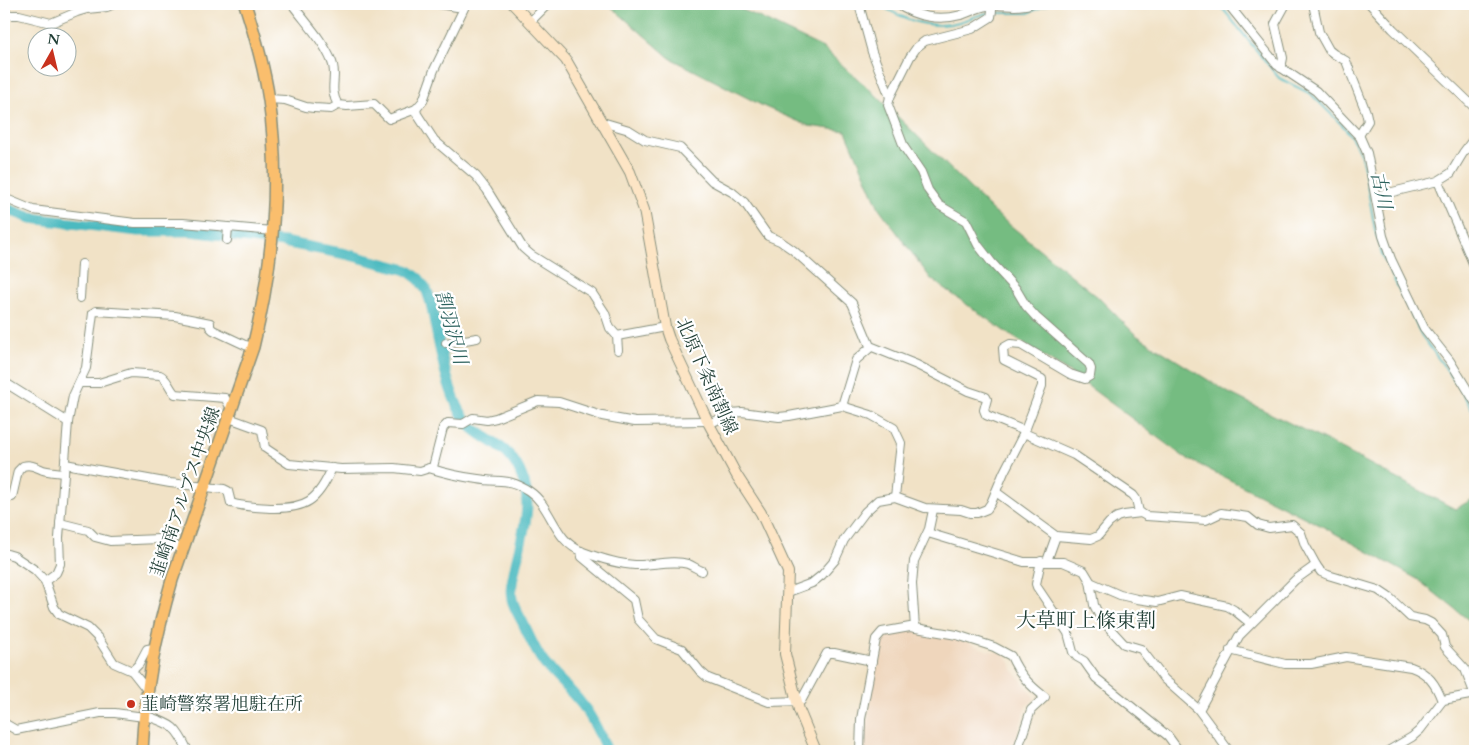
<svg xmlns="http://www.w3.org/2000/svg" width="1479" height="755" viewBox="0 0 1479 755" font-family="Cardo,'Noto Serif JP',serif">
  <rect width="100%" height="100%" fill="#fff"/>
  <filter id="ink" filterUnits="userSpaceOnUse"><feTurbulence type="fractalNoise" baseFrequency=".02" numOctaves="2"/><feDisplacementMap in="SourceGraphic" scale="10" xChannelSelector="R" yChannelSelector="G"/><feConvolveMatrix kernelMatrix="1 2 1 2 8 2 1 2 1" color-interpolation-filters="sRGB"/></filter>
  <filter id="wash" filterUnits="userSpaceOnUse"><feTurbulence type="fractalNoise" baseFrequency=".0096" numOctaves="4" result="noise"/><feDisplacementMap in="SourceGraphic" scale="20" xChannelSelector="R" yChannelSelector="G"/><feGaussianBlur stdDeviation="1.12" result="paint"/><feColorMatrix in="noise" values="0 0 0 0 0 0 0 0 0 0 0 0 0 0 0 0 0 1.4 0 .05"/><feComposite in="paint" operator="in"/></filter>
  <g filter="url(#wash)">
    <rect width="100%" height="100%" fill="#f1e2c6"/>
    <path fill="#efd6bc" d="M 914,630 L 962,640 L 988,651 L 1000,653 L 1006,656 L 1014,671 L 1035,699 L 1026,706 L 1012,751 L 864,751 L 878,640 L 886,634 Z"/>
    <path fill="#74bc81" stroke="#4a7c5a" d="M 608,4 L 726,4 L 750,13 L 823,48 L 877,96 L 994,212 L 1099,298 L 1136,335 L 1229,393 L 1330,443 L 1455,509 L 1475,498 L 1475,625 L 1417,579 L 1320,525 L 1184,457 L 1073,375 L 1007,333 L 931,279 L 879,208 L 846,131 L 809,126 L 765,107 L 670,58 Z"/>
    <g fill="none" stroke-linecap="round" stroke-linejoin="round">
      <g stroke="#4bbac0" stroke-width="2">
        <path d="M 878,4 C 903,19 930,31 959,22 C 969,19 979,14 989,13"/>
        <path d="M 1219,4 L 1279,78 L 1311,94 L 1345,128 L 1355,143 L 1360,153 L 1364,167 L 1375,230 L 1382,255 L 1422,336 L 1457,384 L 1475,414"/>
        <path d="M 994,13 L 1028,13 L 1048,4"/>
      </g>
      <path stroke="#4bbac0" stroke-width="11" d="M 4,208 L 31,218 L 55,221 L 138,231 L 190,231 L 283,242 L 346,254 L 407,270 L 419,279 L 427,291 L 431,303 C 438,337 446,395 467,422 C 478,436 496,441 508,454 C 514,460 519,469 522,477 C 535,507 519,543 514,573 C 512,582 510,590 512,599 C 514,608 519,615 523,623 C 529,636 535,651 544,663 C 555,677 569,688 580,702 C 592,716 600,734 607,751"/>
    </g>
  </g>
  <g filter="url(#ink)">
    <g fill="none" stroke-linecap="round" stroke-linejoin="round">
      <g stroke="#88907d" stroke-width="10">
        <g id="minor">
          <path d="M 292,4 C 306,23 323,40 332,62 C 338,77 328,88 338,105"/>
          <path d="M 439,4 L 457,7 L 466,4"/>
          <path d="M 859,4 L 872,52 L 890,97"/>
          <path d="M 897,4 C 916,17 939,21 961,15 C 970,12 979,7 987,6 C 1003,3 1014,9 1030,4"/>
          <path d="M 1228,4 L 1277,65 L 1316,91 L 1360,137 L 1367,153 L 1383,236 L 1391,259 L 1424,328 L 1450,361 L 1475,402"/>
          <path d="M 1313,4 L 1319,32 L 1329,50 L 1334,54 L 1346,61 L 1366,112 L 1368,121 L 1360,134"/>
          <path d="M 1370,4 L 1393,29 L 1475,108"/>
          <path d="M 4,15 L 19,15 L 51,23 L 77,12 L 87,9 L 107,7 L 114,4"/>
          <path d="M 530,22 L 548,4"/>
          <path d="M 1281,68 L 1283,58 L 1275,24 L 1286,4"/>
          <path d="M 269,99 L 285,100 L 306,107 L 314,108 L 331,109 L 338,105 L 347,106 L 374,104 L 389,119 L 416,109 L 423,101 L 434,70 L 466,4"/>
          <path d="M 416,109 L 417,114 L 434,140 L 476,176 L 487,190 L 523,248 L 531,255 L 592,293 L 605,313 L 610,328 L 617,336 L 665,327"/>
          <path d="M 602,122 L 629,130 L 645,140 L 680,148 L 712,181 L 732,192 L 744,202 L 768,236 L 780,241 L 793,250 L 852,303 L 870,346 L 917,365 L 968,391 L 986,397 L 987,399 L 984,410 L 986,415 L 1025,431"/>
          <path d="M 1438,181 L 1475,268"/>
          <path d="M 1376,196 L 1438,181 L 1451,173 L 1463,153 L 1475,137"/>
          <path d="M 4,198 L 33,210 L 135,223 L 183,223 L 273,231"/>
          <path d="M 227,240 L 228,227"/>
          <path d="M 80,298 L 82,264"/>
          <path d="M 617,336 L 618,350"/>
          <path d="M 446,343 L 477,338"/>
          <path d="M 4,382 L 68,422"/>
          <path d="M 80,383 L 99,383 L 131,373 L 160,375 C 167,378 169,388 175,394 L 225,398 L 232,410"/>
          <path d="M 842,406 L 856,360 L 871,347"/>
          <path d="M 229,418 L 262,430 L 265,448 L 289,464 L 341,469 L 394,468 L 420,471 L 433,467 L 443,428 L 448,423 L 463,424 L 473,418 L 487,420 L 496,418 L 538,401 L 559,402 L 602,416 L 635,422 L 707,421"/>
          <path d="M 709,424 L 732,413 L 742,412 L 779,417 L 789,416 L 842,406 L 871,415 L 894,428 L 901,443 L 895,497"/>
          <path d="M 1024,433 L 1074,455 L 1133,495 L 1136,499 L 1139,512 L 1146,516 L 1206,520 L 1221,513 L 1248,517 L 1258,525 L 1269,528 L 1292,525 L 1301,533 L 1305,545 L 1316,565 L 1321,572 L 1328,575 L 1378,590 L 1390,598 L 1410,617 L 1425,620 L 1431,623 L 1442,635 L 1445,647 L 1465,669 L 1475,695"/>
          <path d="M 65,464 L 170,483 L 224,489 L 228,491 L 231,503 C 244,507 256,507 270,508 C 306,509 318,501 332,468"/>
          <path d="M 429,468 C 444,473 463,477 478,479 C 500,483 508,477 529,491 C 553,507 553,541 583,552 C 599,558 617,564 635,565 C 651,566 672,559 688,564 C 693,566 697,569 702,571"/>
          <path d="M 996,492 L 1056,536 L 1091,539 L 1098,536 L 1109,523 L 1117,517 L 1124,515 L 1141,513"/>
          <path d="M 4,498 L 12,497 L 18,471 L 23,466 C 31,464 36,467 43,470 C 49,472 57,472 64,473"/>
          <path d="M 60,523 L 88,530 L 95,537 L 110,541 L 159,539 L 182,549"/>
          <path d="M 928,533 L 1024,562 L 1063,562 L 1084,571 L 1090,581 L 1094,605 L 1101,619 L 1124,644 L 1141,649 L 1164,679 L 1198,709 L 1229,751"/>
          <path d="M 581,551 L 582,557 L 634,600 L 638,619 L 656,639 L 682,649 L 700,671 L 708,678 L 769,702 L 801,701 L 827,653 L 834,653 L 872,661"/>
          <path d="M 4,553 L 14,556 L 35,570 L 45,581 L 54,607 L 59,614 L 88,628 L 98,638 L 114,663 L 132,671 L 147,690"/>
          <path d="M 1041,561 L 1036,584 L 1037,587 L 1068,633 L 1073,652 L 1077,657 L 1084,661 L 1096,678 L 1168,736 L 1179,751"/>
          <path d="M 1047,561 L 1056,536"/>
          <path d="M 45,581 L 56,573 L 60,564 L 59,538 L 68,422 L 73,396 L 86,368 L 93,313 L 96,311 L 175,316 L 210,323 L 210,327 L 213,330 L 245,345 L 253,347"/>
          <path d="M 1090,582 L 1120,595 L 1137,599 L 1157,602 L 1180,596 L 1227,606 L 1234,610 L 1250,623"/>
          <path d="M 788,592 L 812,583 L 822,575 L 835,560 L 844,540 L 865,512 L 878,500 L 895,497 L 925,508 L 961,510 L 970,513 L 977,513 L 987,509 L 991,503 L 1004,472 L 1024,433 L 1042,386 L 1042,379 L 1004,360 L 1003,348 L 1010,344 L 1021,345 L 1070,374 L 1085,379 L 1090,376 L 1091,369 L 1089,364 L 1036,317 L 1026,306 L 1016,289 L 992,263 L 978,245 L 966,221 L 939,205 L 928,190 L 921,172 L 904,147 L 888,105 L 890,97 L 910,57 L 917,47 L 925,41 L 972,29 L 991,17 L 993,4"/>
          <path d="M 915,628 L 912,584 L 914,561 L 929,529 L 933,510"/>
          <path d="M 1230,650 L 1285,664 L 1311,664 L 1346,657 L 1411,667 C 1428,673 1436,684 1442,701"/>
          <path d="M 132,671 L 139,664 L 147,649 L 154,648"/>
          <path d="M 1199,710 L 1239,636 L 1295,580 L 1316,565"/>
          <path d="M 144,715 C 172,725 175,724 188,751"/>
          <path d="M 4,723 L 16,730 L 100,713 L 115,713 L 144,717"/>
          <path d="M 860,751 L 861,719 L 876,639 L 882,632 L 910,627 L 957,635 L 994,647 L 1011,656 C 1019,674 1029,685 1045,697 L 1031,710 L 1017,751"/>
          <path d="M 1388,751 L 1412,737 L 1420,730 L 1443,700 L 1475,694"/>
        </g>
      </g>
      <g stroke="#88907d" stroke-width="12">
        <path id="secondary" d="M 513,4 L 566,60 L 630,172 L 644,210 L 665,327 L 669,339 L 709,424 L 737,476 L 761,513 L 788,572 L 785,654 L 799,710 L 816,751"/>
      </g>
      <g stroke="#88907d" stroke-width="14">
        <path id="primary" d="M 142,751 C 145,689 155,639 172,580 L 253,347 C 273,266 281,183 269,100 C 264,67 255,35 245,4"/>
      </g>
      <use href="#minor" stroke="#fff" stroke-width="8"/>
      <use href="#secondary" stroke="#fde5c5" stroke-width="10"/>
      <use href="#primary" stroke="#fabe6d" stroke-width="11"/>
    </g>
  </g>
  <circle fill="#c8321e" stroke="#fff" stroke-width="2" cx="131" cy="704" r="5"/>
  <g text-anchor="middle" stroke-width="4.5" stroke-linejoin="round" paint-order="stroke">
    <g font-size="18" fill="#1f3d34" stroke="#fff">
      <text transform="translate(707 376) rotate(66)" y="6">北原下条南割線</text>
      <text transform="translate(185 492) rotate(-71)" y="6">韮崎南アルプス中央線</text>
    </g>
    <g font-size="18" fill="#1f3d34" stroke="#fff" text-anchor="start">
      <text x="141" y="710">韮崎警察署旭駐在所</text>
    </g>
    <g font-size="19" font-style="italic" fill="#2c625e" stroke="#fff">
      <text transform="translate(1382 190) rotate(78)" y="7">古川</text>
      <text transform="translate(452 327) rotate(75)" y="7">割羽沢川</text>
    </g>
    <g font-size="20" fill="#1f3d34" stroke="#fff">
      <text x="1086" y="627">大草町上條東割</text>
    </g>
  </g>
  <rect width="1479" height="755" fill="none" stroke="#fff" stroke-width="20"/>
  <g transform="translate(52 52) rotate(8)"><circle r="24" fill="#ffffff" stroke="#a5b1ae"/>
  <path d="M0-4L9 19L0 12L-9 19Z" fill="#c8321e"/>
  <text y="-8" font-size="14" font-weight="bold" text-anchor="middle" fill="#1f3d34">N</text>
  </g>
</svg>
